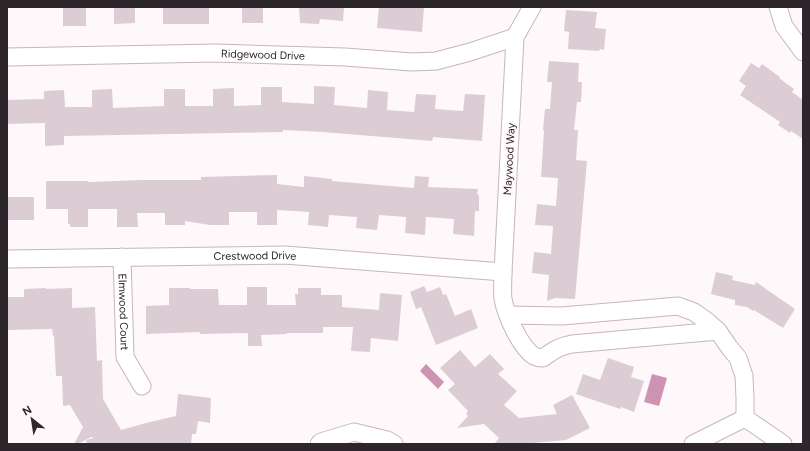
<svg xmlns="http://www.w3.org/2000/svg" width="810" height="451" viewBox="0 0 810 451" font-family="Figtree,sans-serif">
  <rect width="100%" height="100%" fill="#fff8fb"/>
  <g fill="#cc94b2">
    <path d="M 426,364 L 444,382 L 438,389 L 420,371 Z"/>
    <path d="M 652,374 L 667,378 L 659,406 L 644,402 Z"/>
  </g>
  <g fill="#dcccd4">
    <rect x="63" y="7" width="23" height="19"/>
    <path d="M 114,7 L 135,7 L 135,23 L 114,24 Z"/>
    <rect x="163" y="7" width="46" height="17"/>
    <rect x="242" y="7" width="21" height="16"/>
    <path d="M 299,7 L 344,7 L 343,21 L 320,19 L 319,24 L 300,23 Z"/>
    <path d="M 379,7 L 424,7 L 422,32 L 377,28 Z"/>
    <path d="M 566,10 L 597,12 L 595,28 L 606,29 L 604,50 L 600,49 L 599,51 L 568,49 L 569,32 L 564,31 Z"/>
    <path d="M 549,61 L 579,63 L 578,82 L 582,82 L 581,102 L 577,102 L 574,130 L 578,130 L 576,160 L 587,161 L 575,299 L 555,298 L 547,301 L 549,275 L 532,273 L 534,252 L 551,254 L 553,226 L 535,225 L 537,204 L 556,206 L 558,178 L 541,177 L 544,131 L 543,130 L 545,109 L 550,109 L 552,82 L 547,82 Z"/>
    <path d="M 751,63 L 759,68 L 762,64 L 780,77 L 779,78 L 794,89 L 792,92 L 803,100 L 803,139 L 791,131 L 790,133 L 778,125 L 780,122 L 740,95 L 746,86 L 739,81 Z"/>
    <path d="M 314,86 L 335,87 L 334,105 L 367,108 L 368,90 L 388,92 L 387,110 L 414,112 L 416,94 L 436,95 L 435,109 L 463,111 L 465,94 L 485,95 L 482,141 L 433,137 L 432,141 L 323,132 L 283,130 L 283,132 L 64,136 L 64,145 L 45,146 L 45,123 L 7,124 L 7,100 L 44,99 L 44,91 L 64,90 L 65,107 L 92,107 L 92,90 L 112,89 L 113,108 L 164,106 L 164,89 L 185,89 L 185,106 L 213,106 L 213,89 L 234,88 L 234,106 L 261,105 L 261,87 L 282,87 L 282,102 L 314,104 Z"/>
    <path d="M 277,175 L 277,184 L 304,187 L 304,176 L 332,179 L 332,181 L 414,188 L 415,176 L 429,177 L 428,187 L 478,189 L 477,194 L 479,195 L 479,211 L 475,211 L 474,236 L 453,234 L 454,219 L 426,217 L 425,235 L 405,233 L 406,217 L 379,215 L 377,230 L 356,228 L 357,217 L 329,215 L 328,227 L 308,225 L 309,212 L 277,210 L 277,225 L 257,225 L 257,212 L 229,212 L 229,225 L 210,225 L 185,221 L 185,225 L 165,225 L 165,213 L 137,213 L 138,227 L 117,227 L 117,209 L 88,209 L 88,227 L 70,227 L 70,224 L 68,224 L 68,209 L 46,209 L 46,181 L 88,181 L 88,182 L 142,180 L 201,180 L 201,177 Z"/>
    <rect x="7" y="197" width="27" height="23"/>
    <path d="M 716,272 L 733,276 L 732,280 L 755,285 L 756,282 L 795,309 L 783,328 L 754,310 L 753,311 L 747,307 L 735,305 L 735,300 L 711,294 Z"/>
    <path d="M 424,286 L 427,292 L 440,287 L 443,295 L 446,294 L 455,316 L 471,309 L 478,328 L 436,345 L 421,307 L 416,309 L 410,292 Z"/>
    <path d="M 247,287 L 267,287 L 267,305 L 296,305 L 295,294 L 298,294 L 298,288 L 321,288 L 321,295 L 342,295 L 342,307 L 379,310 L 380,293 L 402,295 L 398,341 L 371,338 L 370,352 L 351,351 L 353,327 L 323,327 L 323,333 L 287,333 L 287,334 L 261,335 L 262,346 L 248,346 L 248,333 L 200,334 L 200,332 L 146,334 L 146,306 L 169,305 L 169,288 L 190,288 L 190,289 L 218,289 L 219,305 L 247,305 Z"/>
    <path d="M 46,288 L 46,289 L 72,288 L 72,308 L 95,307 L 97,361 L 102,360 L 103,399 L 121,430 L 146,423 L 176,416 L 178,394 L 211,398 L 210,423 L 198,421 L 196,434 L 192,434 L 191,444 L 87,444 L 86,440 L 94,438 L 91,437 L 78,444 L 74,444 L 83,427 L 70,405 L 63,406 L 62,376 L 56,376 L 54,336 L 53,336 L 52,329 L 7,330 L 7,297 L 24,297 L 24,289 Z"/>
    <path d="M 460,350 L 475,367 L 490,354 L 504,369 L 498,374 L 517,391 L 504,405 L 519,418 L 557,414 L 553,405 L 572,395 L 590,428 L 566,440 L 521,444 L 494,444 L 499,438 L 484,424 L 457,428 L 468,416 L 466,414 L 468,411 L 448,390 L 455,384 L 440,368 Z"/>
    <path d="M 608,358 L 634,367 L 631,377 L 644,381 L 634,412 L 621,407 L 620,409 L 576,394 L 583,374 L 600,380 Z"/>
  </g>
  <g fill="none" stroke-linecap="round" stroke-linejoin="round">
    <g stroke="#c6b5bd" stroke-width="19">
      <g id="minor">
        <path d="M 532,7 L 515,37 L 503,272 C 503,280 502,291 503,299 C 506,315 520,347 534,356 C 536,357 540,358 543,358 C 554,350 558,347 572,344 L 718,331"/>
        <path d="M 778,7 L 784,26 L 803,52"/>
        <path id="s1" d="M 7,57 L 215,53 L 345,57 L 412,62 L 436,61 L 470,52 L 515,37"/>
        <path id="s2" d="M 122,257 L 125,357 L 142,386"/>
        <path id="s3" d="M 7,259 L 285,255 L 503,272"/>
        <path d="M 508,315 L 562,316 L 678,306 L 694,312 L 708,322 L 718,331 L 729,347 L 738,358 L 744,376 L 745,398 L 745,418"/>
        <path d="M 319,444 L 321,442 L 354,432 L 387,440 L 394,444"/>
        <path d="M 693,444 L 745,418 L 783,444"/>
      </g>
    </g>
    <use href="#minor" stroke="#fff" stroke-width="17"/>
  </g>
  <g text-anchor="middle" stroke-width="4" stroke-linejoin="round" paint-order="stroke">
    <g font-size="11" fill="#2d262a" stroke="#fff8fb">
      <text dy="4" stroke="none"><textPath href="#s1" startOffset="256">Ridgewood Drive</textPath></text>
      <text transform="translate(509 159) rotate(-87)" y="4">Maywood Way</text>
      <text dy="4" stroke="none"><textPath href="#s3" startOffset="248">Crestwood Drive</textPath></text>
      <text dy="4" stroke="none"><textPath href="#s2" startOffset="55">Elmwood Court</textPath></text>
    </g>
  </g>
  <rect width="810" height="451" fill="none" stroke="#2d262a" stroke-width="16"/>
  <g transform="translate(32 419) rotate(330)" stroke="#fff8fb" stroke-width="3" paint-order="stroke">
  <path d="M0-3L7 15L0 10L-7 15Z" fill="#2d262a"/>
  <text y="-6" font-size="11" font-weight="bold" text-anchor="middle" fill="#2d262a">N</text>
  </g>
</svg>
